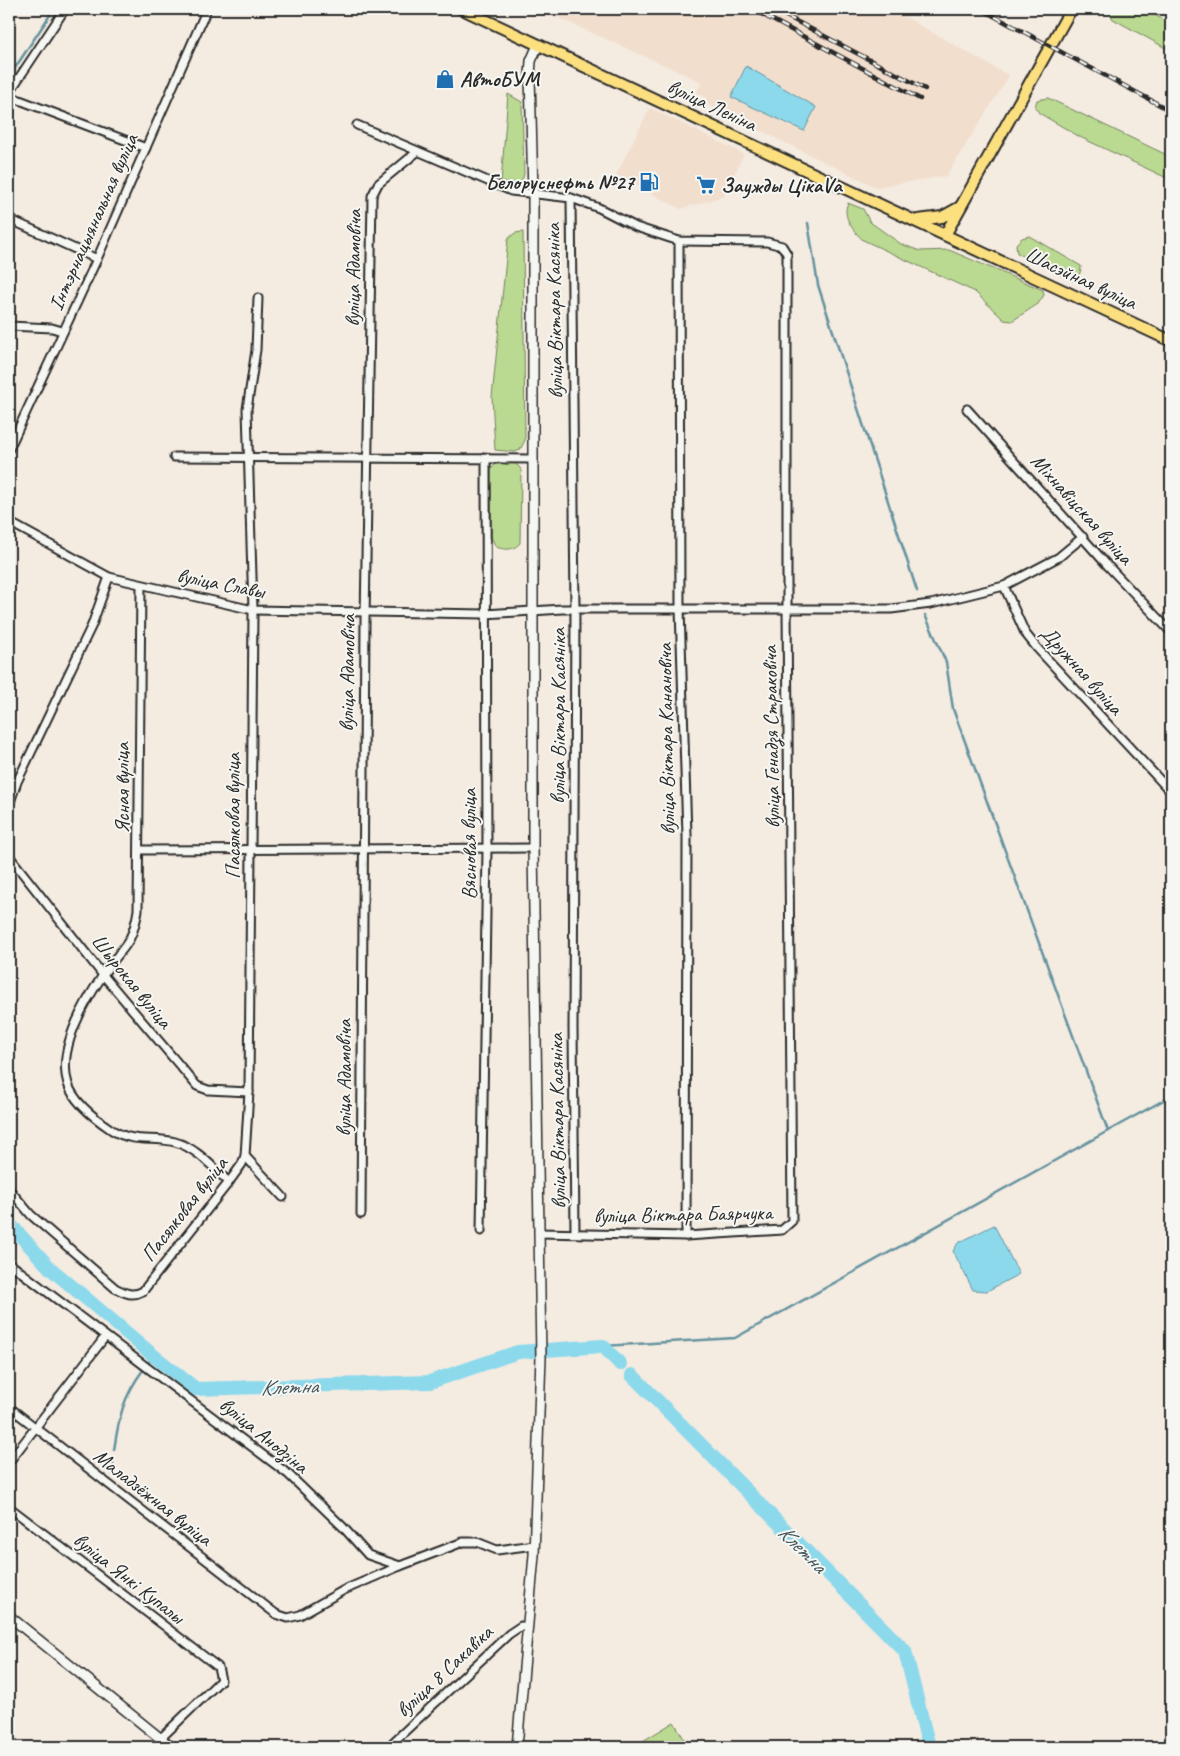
<svg xmlns="http://www.w3.org/2000/svg" width="1180" height="1756" viewBox="0 0 1180 1756" font-family="Caveat,sans-serif">
  <rect width="100%" height="100%" fill="#f4ebe1"/>
  <filter id="ink" filterUnits="userSpaceOnUse"><feTurbulence type="fractalNoise" baseFrequency=".02" numOctaves="2"/><feDisplacementMap in="SourceGraphic" scale="10" xChannelSelector="R" yChannelSelector="G"/><feConvolveMatrix kernelMatrix="1 2 1 2 8 2 1 2 1" color-interpolation-filters="sRGB"/></filter>
  <g filter="url(#ink)">
    <g fill="#f2decd">
      <path d="M 539,9 L 891,9 L 1009,76 L 946,176 L 876,187 L 704,103 L 706,98 L 696,93 L 702,82 Z"/>
      <path d="M 650,108 L 744,154 L 724,196 L 681,209 L 616,175 Z"/>
    </g>
    <g fill="#bad991" stroke="#72825e">
      <path d="M 1107,9 L 1144,9 L 1171,24 L 1171,51 L 1113,19 Z"/>
      <path d="M 508,94 L 522,102 L 524,174 L 521,183 L 501,183 Z"/>
      <path d="M 1048,98 L 1171,157 L 1171,180 L 1080,137 L 1039,113 L 1035,107 L 1037,100 Z"/>
      <path d="M 848,203 L 863,209 L 870,222 L 901,244 L 920,251 L 949,250 L 1043,290 L 1044,295 L 1038,304 L 1012,321 L 1004,320 L 975,292 L 863,240 C 854,232 841,216 848,203 Z"/>
      <path d="M 523,232 L 525,440 L 520,450 L 515,452 L 495,450 L 492,397 L 508,239 L 515,233 Z"/>
      <path d="M 1029,236 L 1081,266 C 1081,273 1079,276 1073,281 L 1017,253 L 1016,244 L 1022,238 Z"/>
      <path d="M 498,462 L 515,463 L 521,469 L 520,543 C 513,551 505,550 496,547 L 491,537 L 491,469 Z"/>
      <path d="M 674,1722 L 689,1747 L 633,1747 Z"/>
    </g>
    <g fill="#8cd9ec" stroke="#65939f">
      <path d="M 746,66 L 816,107 L 804,131 L 731,97 Z"/>
      <path d="M 994,1225 L 1019,1274 L 987,1291 L 973,1290 L 953,1251 L 958,1243 Z"/>
    </g>
    <g fill="none" stroke-linecap="round" stroke-linejoin="round">
      <g stroke="#65939f" stroke-width="2.5">
        <path d="M 9,77 L 54,9"/>
        <path d="M 808,223 L 818,285 L 917,591"/>
        <path d="M 925,615 L 946,662 L 953,709 L 1108,1131"/>
        <path d="M 603,1346 L 735,1338 L 1171,1096"/>
        <path d="M 149,1362 L 154,1356"/>
        <path d="M 114,1450 C 119,1417 123,1397 143,1370"/>
        <path d="M 113,1474 L 113,1459"/>
      </g>
      <g stroke="#8cd9ec" stroke-width="14">
        <path d="M 9,1223 L 50,1268 L 154,1356 L 196,1389 L 430,1382 L 518,1352 L 603,1346 L 620,1364"/>
        <path d="M 632,1375 L 905,1651 L 929,1747"/>
      </g>
      <g stroke="#2b2b2b" stroke-width="11">
        <g id="minor">
          <path d="M 9,93 L 65,9"/>
          <path d="M 9,96 L 146,148"/>
          <path d="M 357,125 L 511,191 L 571,198 L 599,208 L 636,227 L 679,241 L 767,242 L 782,246 L 787,254 L 787,609 L 792,1221 L 782,1230 L 686,1236 L 539,1233"/>
          <path d="M 571,198 L 575,609 L 573,1028 L 575,1233"/>
          <path d="M 9,219 L 97,259"/>
          <path d="M 679,241 L 680,608 L 687,835 L 686,1236"/>
          <path d="M 9,326 L 52,328 L 62,331"/>
          <path d="M 967,409 L 1108,566 L 1171,632"/>
          <path d="M 9,449 L 97,259 L 207,9"/>
          <path d="M 174,457 L 531,459"/>
          <path d="M 9,522 L 109,577 L 253,610 L 485,614 L 562,609 L 891,609 L 931,604 L 1004,586"/>
          <path d="M 1083,537 L 1059,557 L 1004,586 L 1025,633 L 1037,648 L 1171,792"/>
          <path d="M 141,585 L 138,910 C 132,948 121,947 103,975 C 84,1003 57,1050 68,1084 C 74,1103 97,1120 112,1130 C 135,1144 152,1136 175,1142 C 197,1148 212,1167 229,1182"/>
          <path d="M 9,805 L 17,782 L 92,625 L 109,577"/>
          <path d="M 140,850 L 533,848"/>
          <path d="M 9,856 L 103,975 L 197,1086 L 208,1090 L 249,1092"/>
          <path d="M 245,1156 L 283,1197"/>
          <path d="M 9,1189 L 31,1215 L 115,1288 C 125,1293 132,1297 143,1291 L 229,1182 L 242,1164 L 245,1156 L 249,1092 L 253,610 L 247,409 L 256,350 L 258,298"/>
          <path d="M 361,1214 L 365,620 L 372,196 L 378,184 L 417,152"/>
          <path d="M 481,1231 L 487,849 L 486,457"/>
          <path d="M 9,1263 L 288,1474 L 343,1527 L 368,1555 L 400,1566 L 463,1542 L 477,1542 L 497,1550 L 534,1545"/>
          <path d="M 9,1407 L 276,1614 L 288,1618 L 300,1615 L 344,1590 L 400,1566"/>
          <path d="M 9,1462 L 105,1337"/>
          <path d="M 9,1507 L 218,1667 L 221,1680 L 161,1738"/>
          <path d="M 388,1747 L 509,1634 L 521,1626 L 527,1627"/>
        </g>
      </g>
      <g stroke="#2b2b2b" stroke-width="12">
        <g id="tertiary">
          <path d="M 9,1616 L 171,1747"/>
          <path d="M 517,1747 L 534,1555 L 541,1357 L 533,848 L 533,193 L 530,76 L 531,61 L 538,45"/>
        </g>
      </g>
      <g stroke="#2b2b2b" stroke-width="14">
        <g id="primary">
          <path d="M 462,9 L 1171,341"/>
          <path d="M 918,220 L 942,217 L 960,207"/>
          <path d="M 945,235 L 1071,9"/>
        </g>
      </g>
      <use href="#minor" stroke="#f6f6f2" stroke-width="7"/>
      <use href="#tertiary" stroke="#f6f6f2" stroke-width="9"/>
      <use href="#primary" stroke="#fce080" stroke-width="10"/>
      <g stroke="#2b2b2b" stroke-width="4.5">
        <g id="rail">
          <path d="M 752,9 L 920,99"/>
          <path d="M 773,9 L 925,89"/>
          <path d="M 981,9 L 1171,111"/>
        </g>
      </g>
      <use href="#rail" stroke="#f6f6f2" stroke-width="2.5" stroke-dasharray="8" stroke-linecap="butt"/>
    </g>
  </g>
  <defs>
    <g id="shop-bare" transform="scale(1.5)"><path d="M-5-2.5h2.3a2.7 3.5 0 0 1 5.4 0H5L5.5 6h-11ZM-1.5-2.5h3a1.5 2.3 0 0 0-3 0Z" fill="#1f6fb2" stroke="#f6f6f2" stroke-width="2.5" paint-order="stroke"/></g>
    <g id="fuel-bare" transform="scale(1.5)"><path d="M-5.5-6h7V0h2V4h1.3V-2.5L3-4.5l.8-.8L6-3V5H2.5V1h-1V6h-7ZM-4.2-4.7v3.2H.2V-4.7Z" fill="#1f6fb2" stroke="#f6f6f2" stroke-width="2.5" paint-order="stroke"/></g>
    <g id="supermarket-bare" transform="scale(1.5)"><path d="M-6-5.5h2.5l.6 2H6L4.5 2H-2.5L-4.4-4H-6ZM-1.5 3.2a1.3 1.3 0 1 0 .1 0ZM3 3.2a1.3 1.3 0 1 0 .1 0Z" fill="#1f6fb2" stroke="#f6f6f2" stroke-width="2.5" paint-order="stroke"/></g>
  </defs>
  <g fill-rule="evenodd">
    <use href="#shop-bare" x="445" y="79"/>
    <use href="#fuel-bare" x="649" y="182"/>
    <use href="#supermarket-bare" x="706" y="185"/>
  </g>
  <g text-anchor="middle" stroke-width="4" stroke-linejoin="round" paint-order="stroke">
    <g font-size="21" font-weight="bold" fill="#2b2b2b" stroke="#f6f6f2" text-anchor="start">
      <text x="460" y="86">АвтоБУМ</text>
      <text x="634" y="189" text-anchor="end">Белоруснефть №27</text>
      <text x="721" y="192">Заужды ЦікаVа</text>
    </g>
    <g font-size="21" fill="#2b2b2b" stroke="#f6f6f2">
      <text transform="translate(712 105) rotate(25)" y="7">вуліца Леніна</text>
      <text transform="translate(93 222) rotate(-66)" y="7">Інтэрнацыянальная вуліца</text>
      <text transform="translate(353 268) rotate(-89)" y="7">вуліца Адамовіча</text>
      <text transform="translate(1081 278) rotate(25)" y="7">Шасэйная вуліца</text>
      <text transform="translate(554 311) rotate(-91)" y="7">вуліца Віктара Касяніка</text>
      <text transform="translate(1082 509) rotate(48)" y="7">Міхнавіцская вуліца</text>
      <text transform="translate(221 583) rotate(11)" y="7">вуліца Славы</text>
      <text transform="translate(1082 670) rotate(48)" y="7">Дружная вуліца</text>
      <text transform="translate(347 673) rotate(-89)" y="7">вуліца Адамовіча</text>
      <text transform="translate(558 716) rotate(-90)" y="7">вуліца Віктара Касяніка</text>
      <text transform="translate(771 737) rotate(-91)" y="7">вуліца Генадзя Страковіча</text>
      <text transform="translate(666 739) rotate(-91)" y="7">вуліца Віктара Канановіча</text>
      <text transform="translate(122 788) rotate(-90)" y="7">Ясная вуліца</text>
      <text transform="translate(233 816) rotate(-90)" y="7">Пасялковая вуліца</text>
      <text transform="translate(469 844) rotate(-90)" y="7">Вясновая вуліца</text>
      <text transform="translate(132 981) rotate(51)" y="7">Шырокая вуліца</text>
      <text transform="translate(344 1078) rotate(-90)" y="7">вуліца Адамовіча</text>
      <text transform="translate(557 1121) rotate(-91)" y="7">вуліца Віктара Касяніка</text>
      <text transform="translate(184 1209) rotate(-52)" y="7">Пасялковая вуліца</text>
      <text transform="translate(683 1214) rotate(-1)" y="7">вуліца Віктара Баярчука</text>
      <text transform="translate(264 1435) rotate(39)" y="7">вуліца Анодзіна</text>
      <text transform="translate(153 1497) rotate(38)" y="7">Маладзёжная вуліца</text>
      <text transform="translate(129 1578) rotate(38)" y="7">вуліца Янкі Купалы</text>
      <text transform="translate(444 1671) rotate(-43)" y="7">вуліца 8 Сакавіка</text>
    </g>
    <g font-size="22" font-style="italic" fill="#43565b" stroke="#f6f6f2">
      <text transform="translate(289 1386) rotate(-2)" y="8">Клетна</text>
      <text transform="translate(803 1548) rotate(45)" y="8">Клетна</text>
    </g>
  </g>
  <rect width="1180" height="1756" fill="none" stroke="#f6f6f2" stroke-width="30"/>
  <rect x="15" y="15" width="1150" height="1726" fill="none" stroke="#2b2b2b" stroke-width="2" filter="url(#ink)"/>
</svg>
